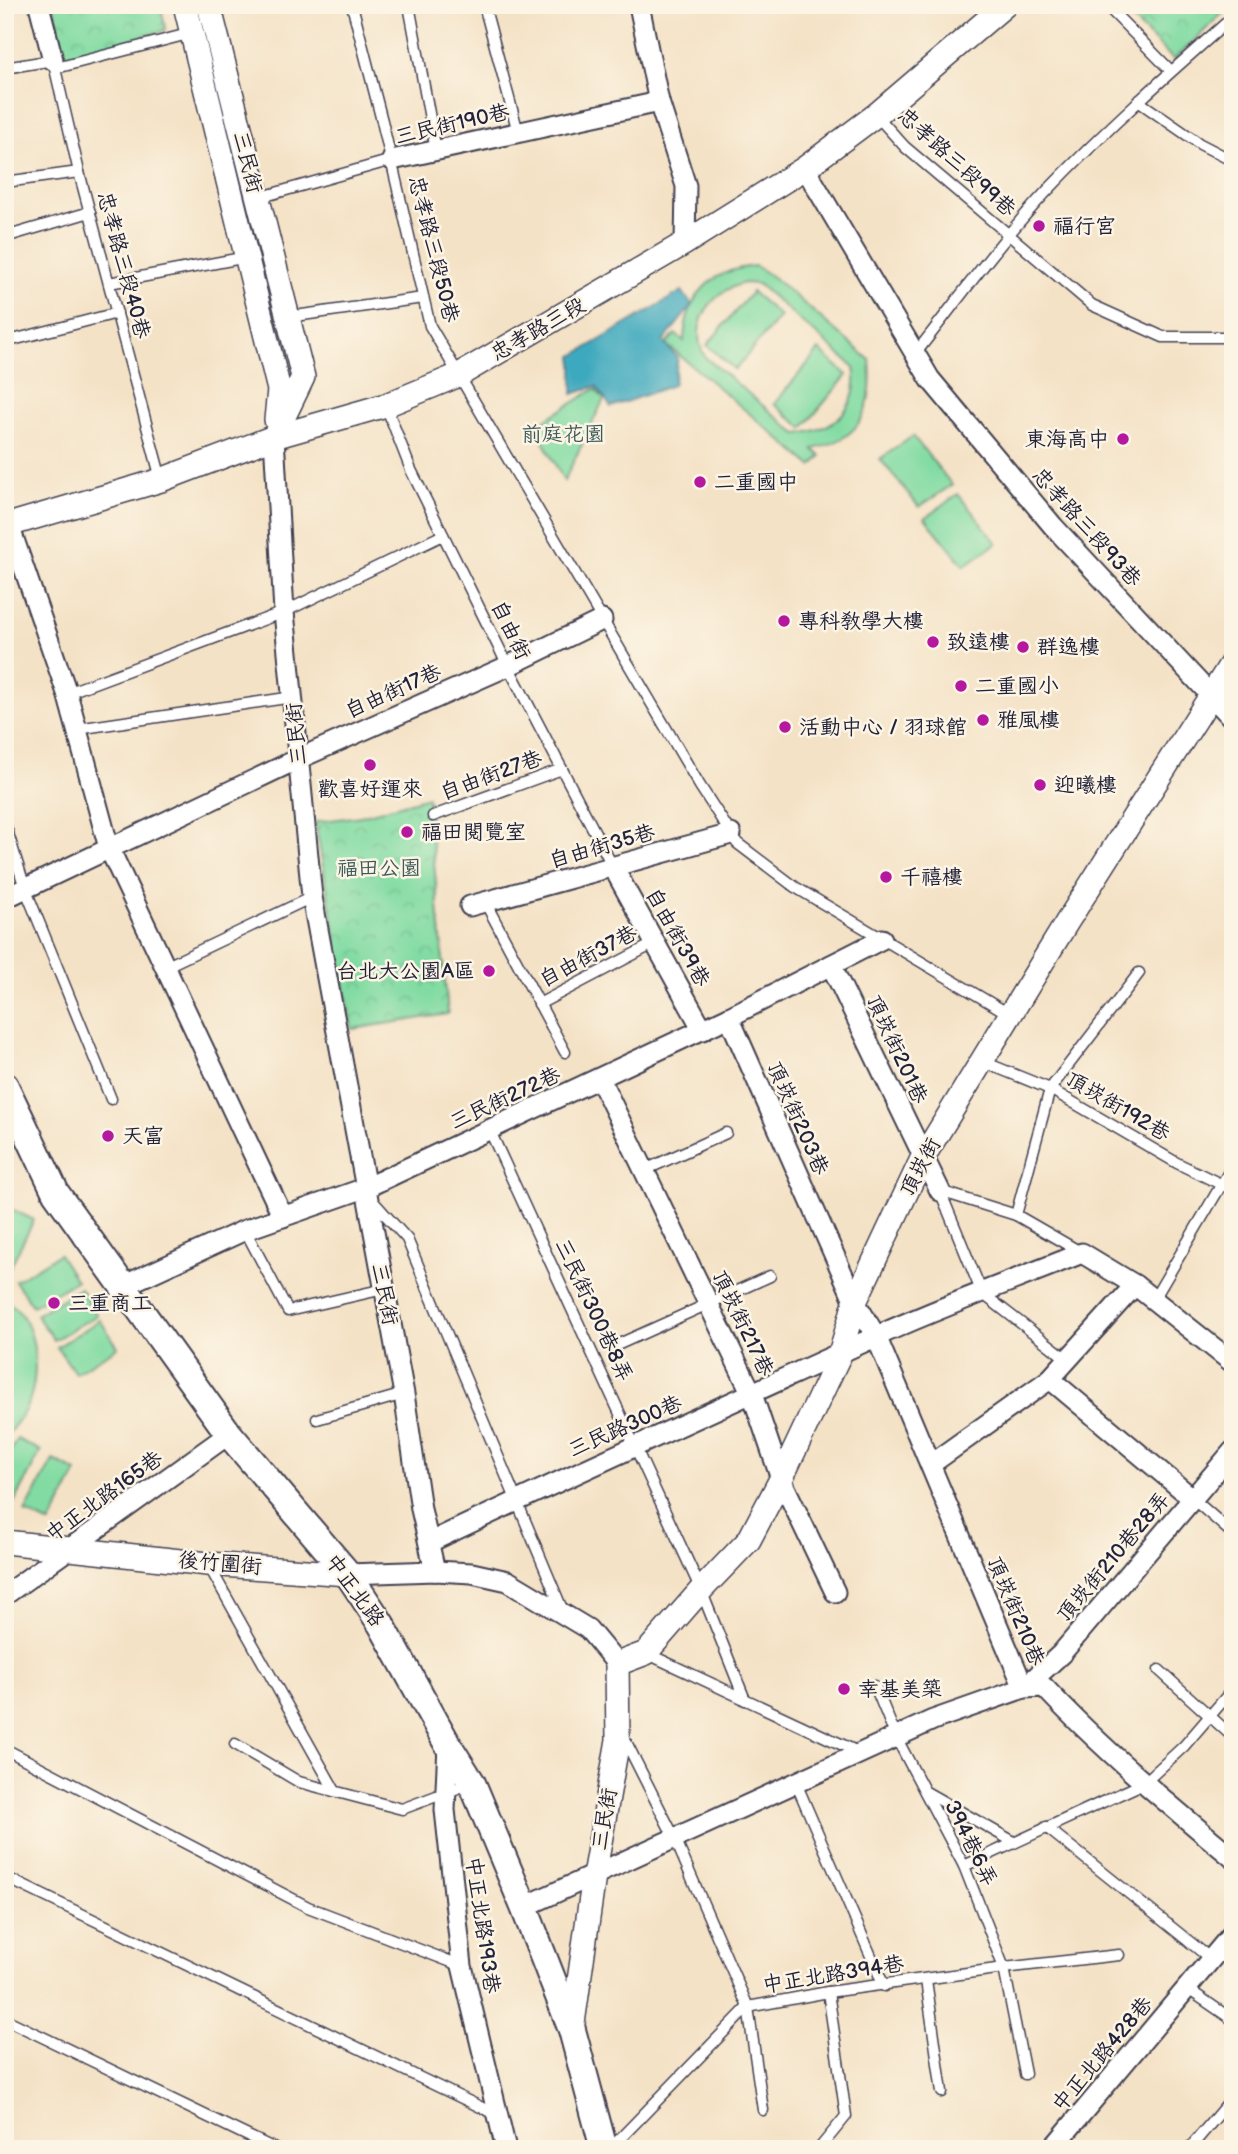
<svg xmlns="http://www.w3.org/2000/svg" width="1238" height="2154" viewBox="0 0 1238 2154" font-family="'Balsamiq Sans','LXGW WenKai TC',sans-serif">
  <defs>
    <pattern id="park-crowns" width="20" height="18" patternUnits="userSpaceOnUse" patternTransform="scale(1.75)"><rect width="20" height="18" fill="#81dba2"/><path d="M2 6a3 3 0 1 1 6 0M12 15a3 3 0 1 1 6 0" fill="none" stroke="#6fbc8c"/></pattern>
  </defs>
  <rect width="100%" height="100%" fill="#fcf5e5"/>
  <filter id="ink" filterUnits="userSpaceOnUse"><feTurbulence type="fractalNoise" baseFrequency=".0143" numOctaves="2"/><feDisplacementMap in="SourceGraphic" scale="14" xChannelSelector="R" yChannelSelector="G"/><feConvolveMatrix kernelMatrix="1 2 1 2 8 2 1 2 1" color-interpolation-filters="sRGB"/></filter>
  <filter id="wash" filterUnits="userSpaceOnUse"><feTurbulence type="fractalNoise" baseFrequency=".00686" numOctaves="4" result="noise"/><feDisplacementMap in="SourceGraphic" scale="28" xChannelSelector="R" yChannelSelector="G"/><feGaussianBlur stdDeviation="1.57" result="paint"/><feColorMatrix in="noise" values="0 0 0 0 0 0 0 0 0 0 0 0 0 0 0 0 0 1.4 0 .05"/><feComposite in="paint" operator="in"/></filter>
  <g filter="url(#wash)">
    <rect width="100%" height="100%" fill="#f4e2c6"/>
    <g fill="#81dba2" stroke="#527e6e" stroke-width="2" fill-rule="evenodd">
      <path d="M 755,266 L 773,277 L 870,360 C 874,407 863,439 813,449 L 821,456 L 812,466 L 666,344 L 675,334 L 684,341 C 686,295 711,270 755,266 ZM 745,283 L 758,284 L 854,367 C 861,407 835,430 797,434 L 705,357 C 687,325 712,290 745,283 Z"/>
      <path d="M 752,292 L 780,316 L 735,370 L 707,345 Z"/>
      <path d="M 819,350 L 847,375 L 803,428 L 774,404 Z"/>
      <path d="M 595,389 L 604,399 L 564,481 L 535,426 Z"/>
      <path d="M 913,436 L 952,485 L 919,507 L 880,459 Z"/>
      <path d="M 958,494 L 997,543 L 964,566 L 925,518 Z"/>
      <path d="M 5,1206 L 34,1220 L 5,1277 Z"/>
      <path d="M 59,1254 L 76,1281 L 33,1306 L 15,1281 Z"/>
      <path d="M 80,1288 L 97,1315 L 54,1340 L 36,1315 Z"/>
      <path d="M 5,1299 C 10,1304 17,1309 21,1314 C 39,1339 39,1384 25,1410 C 20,1420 12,1429 5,1437 Z"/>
      <path d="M 100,1320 L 118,1347 L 75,1373 L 57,1347 Z"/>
      <path d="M 17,1439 L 41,1451 L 13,1504 L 5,1499 L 5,1461 Z"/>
      <path d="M 53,1460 L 77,1472 L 50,1524 L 25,1512 Z"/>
    </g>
    <g fill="url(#park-crowns)" stroke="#527e6e" stroke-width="2">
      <path d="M 53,5 L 160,5 L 166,30 L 66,59 Z"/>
      <path d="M 1118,5 L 1231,5 L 1174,60 Z"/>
      <path d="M 428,797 L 448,1014 L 352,1029 L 315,822 L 361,816 Z"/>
    </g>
    <path fill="#3ea9be" stroke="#30667c" stroke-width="2" d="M 682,291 L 692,305 L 663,342 L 678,358 L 673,385 L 611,407 L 596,386 L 573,394 L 573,356 Z"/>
  </g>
  <g filter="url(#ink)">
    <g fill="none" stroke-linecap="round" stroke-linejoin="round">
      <g stroke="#423f50" stroke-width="13">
        <g id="service">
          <path d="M 352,5 L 382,121 L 430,326 L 700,786 L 737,843 L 795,887 L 1009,1014"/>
          <path d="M 409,5 L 436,151"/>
          <path d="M 484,5 L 518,132"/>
          <path d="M 1106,5 L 1171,71"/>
          <path d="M 53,60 L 79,172 L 161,479"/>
          <path d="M 54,60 L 60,67 L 192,33"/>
          <path d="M 5,68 L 53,60"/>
          <path d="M 1138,101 L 1200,144 L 1233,161"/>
          <path d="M 876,115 L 905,147 L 1092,305 L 1163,337 L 1233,337"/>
          <path d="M 5,182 L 79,172"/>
          <path d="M 258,198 L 392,160"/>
          <path d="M 5,237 L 90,212"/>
          <path d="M 109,283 L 247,257"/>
          <path d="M 288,317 L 423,298"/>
          <path d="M 5,342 L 117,313"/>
          <path d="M 915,354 C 958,300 999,242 1046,192 C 1105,130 1169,73 1233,17"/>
          <path d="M 386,406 L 411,470 L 508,666 L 613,867"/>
          <path d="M 67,693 L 284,612 L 443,535"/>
          <path d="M 77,729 L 293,697"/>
          <path d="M 433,816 L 562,769"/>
          <path d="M 5,824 L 25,888 L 111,1099"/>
          <path d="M 485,902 L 565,1052"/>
          <path d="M 165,967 L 312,897"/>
          <path d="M 539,1004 L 655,943"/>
          <path d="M 981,1061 L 1050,1089 L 1177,1163 L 1233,1190"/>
          <path d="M 490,1131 L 701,1590 L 745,1700"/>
          <path d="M 645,1170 L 726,1133"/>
          <path d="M 372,1200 L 407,1239 L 562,1609"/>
          <path d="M 1016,1215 L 940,1191 L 982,1293 L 1062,1355"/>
          <path d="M 245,1230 L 288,1311 L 384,1289"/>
          <path d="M 1082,1253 L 1016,1215 L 1050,1089 L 1139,973"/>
          <path d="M 1154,1299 L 1233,1165"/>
          <path d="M 617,1345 L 770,1276"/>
          <path d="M 317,1419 L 404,1394"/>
          <path d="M 1192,1498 L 1233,1534"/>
          <path d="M 209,1566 L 335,1791"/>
          <path d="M 646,1653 L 860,1753"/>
          <path d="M 1159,1670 L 1233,1737"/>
          <path d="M 875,1686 L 896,1737 L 964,1866 L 1004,1968 L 1025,2074"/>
          <path d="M 623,1736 L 675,1839 L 748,2007 L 763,2110"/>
          <path d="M 235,1744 L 299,1782 L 402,1809 L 471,1783"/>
          <path d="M 5,1749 L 308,1907 L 462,1966"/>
          <path d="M 796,1783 L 884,1986"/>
          <path d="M 926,1792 L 1014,1842"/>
          <path d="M 1046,1827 L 1211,1959"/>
          <path d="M 964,1866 L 1144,1783 L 1184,1746 L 1233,1689"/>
          <path d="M 5,1877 L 497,2115"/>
          <path d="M 926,1980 L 942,2092"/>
          <path d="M 1188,1989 L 1233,2020"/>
          <path d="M 5,2019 L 275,2149"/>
          <path d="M 610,2149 L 748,2007 L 828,1992 L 1004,1968 L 1119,1955"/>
          <path d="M 819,2149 L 846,2116 L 828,1992"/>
          <path d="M 1189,2149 L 1233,2097"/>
        </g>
      </g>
      <g stroke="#423f50" stroke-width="23">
        <g id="minor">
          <path d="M 39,5 L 53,60"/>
          <path d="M 639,5 L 659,102 L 686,186 L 685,243"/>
          <path d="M 392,160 L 659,102"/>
          <path d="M 805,168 L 930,379 L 1053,526 L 1233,719"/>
          <path d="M 274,437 L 284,612 L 312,897 L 404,1394 L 421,1509 L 435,1571"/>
          <path d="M 9,525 L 67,693 L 109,848 L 283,1217"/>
          <path d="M 613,867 L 703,1030"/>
          <path d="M 5,898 L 298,759 L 508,666 L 602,620"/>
          <path d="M 470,906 L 731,834"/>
          <path d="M 831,965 L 940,1191"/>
          <path d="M 729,1017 L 882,939"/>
          <path d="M 600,1079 L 752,1394 L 781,1479 L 835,1592"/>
          <path d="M 123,1286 L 245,1230 L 365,1188 L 729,1017 L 855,1302 L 876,1336 L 1024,1688"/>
          <path d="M 1050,1379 L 1135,1285"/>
          <path d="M 931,1464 L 1050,1379 L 1192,1498"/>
          <path d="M 430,1542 C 577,1472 726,1405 875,1337 C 942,1306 1013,1281 1082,1253 L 1135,1285 L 1233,1363"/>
          <path d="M 348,1574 L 435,1571 L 472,1573 L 508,1581 L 588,1629 L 617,1664"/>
          <path d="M 5,1595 L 229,1434"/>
          <path d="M 1024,1688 L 1061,1654 L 1233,1451"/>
          <path d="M 448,1745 L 445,1810 L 462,1966 L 506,2149"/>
          <path d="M 524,1907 L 933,1720 L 1024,1688 L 1044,1687 C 1102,1749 1167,1803 1233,1858"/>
          <path d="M 1052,2149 L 1233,1933"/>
        </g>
      </g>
      <g stroke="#423f50" stroke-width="26">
        <g id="tertiary">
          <path d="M 185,5 L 279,390 L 276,420"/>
          <path d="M 209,5 L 303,377 L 274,437"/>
          <path d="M 5,526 L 161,480 L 274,437 L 386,405 L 459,375 L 685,243 L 805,168 L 876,115 L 1005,5"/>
          <path d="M 5,1542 L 208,1564 L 348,1574"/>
          <path d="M 572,2030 L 594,1876 L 618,1740 L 617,1664 L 646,1653 L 701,1590 L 749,1540 L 781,1479 L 840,1354 L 855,1302 L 922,1159 L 1067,922 L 1233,661"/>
        </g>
      </g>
      <g stroke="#423f50" stroke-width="30">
        <path id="secondary" d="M 5,1086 L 56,1193 L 229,1434 L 348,1574 L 381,1624 L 448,1745 L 472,1783 L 524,1907 L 572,2030 L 604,2149"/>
      </g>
      <use href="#service" stroke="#fff" stroke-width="10"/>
      <use href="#minor" stroke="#fff" stroke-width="19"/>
      <use href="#tertiary" stroke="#fff" stroke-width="23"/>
      <use href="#secondary" stroke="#fff" stroke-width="26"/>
    </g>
  </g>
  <g fill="#b5179e" stroke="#fcf5e5" stroke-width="2.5">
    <circle cx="1039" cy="226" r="7"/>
    <circle cx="1123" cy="439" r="7"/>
    <circle cx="700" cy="482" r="7"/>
    <circle cx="784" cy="621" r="7"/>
    <circle cx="933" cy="642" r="7"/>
    <circle cx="1023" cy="647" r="7"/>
    <circle cx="961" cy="686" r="7"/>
    <circle cx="983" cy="720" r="7"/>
    <circle cx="785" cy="727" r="7"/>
    <circle cx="370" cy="765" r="7"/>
    <circle cx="1040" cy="785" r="7"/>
    <circle cx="407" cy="832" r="7"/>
    <circle cx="886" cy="877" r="7"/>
    <circle cx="489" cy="971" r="7"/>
    <circle cx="108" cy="1136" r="7"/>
    <circle cx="54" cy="1303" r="7"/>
    <circle cx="844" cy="1689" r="7"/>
  </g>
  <g text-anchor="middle" stroke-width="5" stroke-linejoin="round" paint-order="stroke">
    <g font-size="21" fill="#22223b" stroke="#fcf5e5">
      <text transform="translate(452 124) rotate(-13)" y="7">三民街190巷</text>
      <text transform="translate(248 162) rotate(76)" y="7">三民街</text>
      <text transform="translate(957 162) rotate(42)" y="7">忠孝路三段99巷</text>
      <text transform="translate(434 249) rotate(76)" y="7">忠孝路三段50巷</text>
      <text transform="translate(124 265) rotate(75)" y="7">忠孝路三段40巷</text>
      <text transform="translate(538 329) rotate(-30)" y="7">忠孝路三段</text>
      <text transform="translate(1087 527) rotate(48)" y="7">忠孝路三段93巷</text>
      <text transform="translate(511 630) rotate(64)" y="7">自由街</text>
      <text transform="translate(393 691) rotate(-24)" y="7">自由街17巷</text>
      <text transform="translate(296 734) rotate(-95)" y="7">三民街</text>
      <text transform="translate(491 775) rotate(-20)" y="7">自由街27巷</text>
      <text transform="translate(602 846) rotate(-16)" y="7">自由街35巷</text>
      <text transform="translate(678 937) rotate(61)" y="7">自由街39巷</text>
      <text transform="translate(588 956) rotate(-28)" y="7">自由街37巷</text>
      <text transform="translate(897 1049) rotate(65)" y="7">頂崁街201巷</text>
      <text transform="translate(505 1098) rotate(-25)" y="7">三民街272巷</text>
      <text transform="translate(1118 1106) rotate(30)" y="7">頂崁街192巷</text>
      <text transform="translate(798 1118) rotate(66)" y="7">頂崁街203巷</text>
      <text transform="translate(920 1167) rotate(-62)" y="7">頂崁街</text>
      <text transform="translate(385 1294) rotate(79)" y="7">三民街</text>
      <text transform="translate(594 1310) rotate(65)" y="7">三民街300巷8弄</text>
      <text transform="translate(743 1323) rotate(64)" y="7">頂崁街217巷</text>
      <text transform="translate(625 1426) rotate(-24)" y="7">三民路300巷</text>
      <text transform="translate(104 1496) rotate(-36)" y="7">中正北路165巷</text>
      <text transform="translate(1113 1557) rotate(-50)" y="7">頂崁街210巷28弄</text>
      <text transform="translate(220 1563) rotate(5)" y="7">後竹圍街</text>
      <text transform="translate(355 1590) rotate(54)" y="7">中正北路</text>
      <text transform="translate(1016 1611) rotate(67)" y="7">頂崁街210巷</text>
      <text transform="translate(604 1819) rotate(-80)" y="7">三民街</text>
      <text transform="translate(971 1843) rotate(64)" y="7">394巷6弄</text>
      <text transform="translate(483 1925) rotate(82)" y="7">中正北路193巷</text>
      <text transform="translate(833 1974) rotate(-9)" y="7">中正北路394巷</text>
      <text transform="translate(1102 2054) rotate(-50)" y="7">中正北路428巷</text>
    </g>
    <g font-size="21" fill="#22223b" stroke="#fcf5e5" text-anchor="start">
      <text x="1053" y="233">福行宮</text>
      <text x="1109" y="446" text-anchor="end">東海高中</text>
      <text x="714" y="489">二重國中</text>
      <text x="798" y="628">專科教學大樓</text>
      <text x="947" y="649">致遠樓</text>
      <text x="1037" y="654">群逸樓</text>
      <text x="975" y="693">二重國小</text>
      <text x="997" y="727">雅風樓</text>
      <text x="799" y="734">活動中心 / 羽球館</text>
      <text x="1054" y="792">迎曦樓</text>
      <text x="370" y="796" text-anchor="middle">歡喜好運來</text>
      <text x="421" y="839">福田閱覽室</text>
      <text x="900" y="884">千禧樓</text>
      <text x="475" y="978" text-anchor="end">台北大公園A區</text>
      <text x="122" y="1143">天富</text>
      <text x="68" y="1310">三重商工</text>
      <text x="858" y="1696">幸基美築</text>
    </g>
    <g font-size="21" fill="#3e5a5a" stroke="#fcf5e5">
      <text x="563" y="441">前庭花園</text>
      <text x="379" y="875">福田公園</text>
    </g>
  </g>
  <rect width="1238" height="2154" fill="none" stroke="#fcf5e5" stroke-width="28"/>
</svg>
